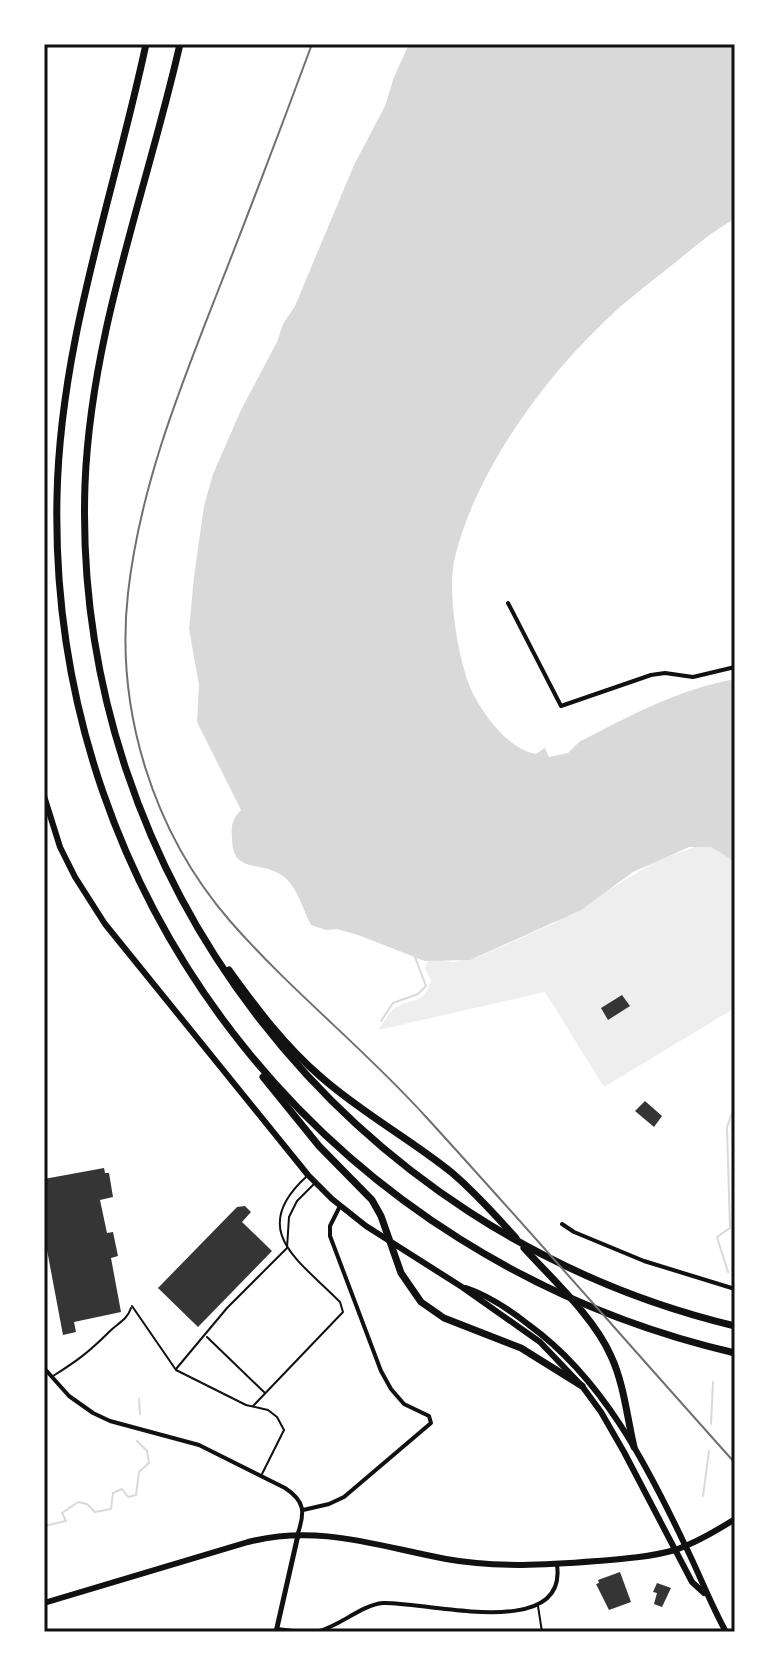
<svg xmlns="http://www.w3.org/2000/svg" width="779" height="1676" viewBox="0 0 779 1676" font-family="Spectral,serif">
  <rect width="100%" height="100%" fill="#fff"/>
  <path fill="#eee" d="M 698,846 L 711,847 L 735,862 L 735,1008 L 604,1087 L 545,992 L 378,1030 C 383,1024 389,1012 395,1008 C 412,997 424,1006 431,980 L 425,969 L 429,958 L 453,962 L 478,957 L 553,924 L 658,860 Z"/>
  <path fill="#d9d9d9" d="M 409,44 L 735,44 L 735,219 C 710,232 689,252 667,269 C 643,288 619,306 598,328 C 538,386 475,475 455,557 C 447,590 457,650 468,682 C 477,707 507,750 536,754 L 545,748 L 549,757 L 568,753 L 579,742 C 632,715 676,690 735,679 L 735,862 L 711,847 L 689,847 L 633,872 L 581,910 L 470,960 L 425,961 L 358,935 L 337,929 L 326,930 L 311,925 C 303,910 298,888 284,877 C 263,859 232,876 232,838 C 231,825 232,820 241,810 L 197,722 L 199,685 L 189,629 L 194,577 L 204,506 L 213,474 L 241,410 L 277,342 L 283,324 L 295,306 L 354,165 L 385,106 L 394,77 Z"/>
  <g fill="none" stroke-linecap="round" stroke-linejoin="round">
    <g stroke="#d9d9d9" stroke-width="2">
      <path d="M 381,1021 L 393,1003 L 418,994 L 426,986 L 415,957"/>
      <path d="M 728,1272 L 717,1237 L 730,1228 L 727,1127 L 735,1105"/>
      <path d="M 139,1399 L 140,1414"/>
      <path d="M 711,1424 L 713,1382"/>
      <path d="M 703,1496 L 709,1451"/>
      <path d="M 44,1526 L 66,1521 L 62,1513 L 78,1502 L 87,1504 L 95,1512 L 111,1509 L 113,1493 L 122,1489 L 128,1497 L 136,1495 L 139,1472 L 149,1463 L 147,1451 L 137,1441"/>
    </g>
  </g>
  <g fill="#353535">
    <path d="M 622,995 L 630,1006 L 608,1020 L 601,1008 Z"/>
    <path d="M 645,1101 L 662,1116 L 654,1127 L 635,1111 Z"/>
    <path d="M 104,1168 L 105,1173 L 109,1173 L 113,1197 L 100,1200 L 107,1233 L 113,1232 L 118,1256 L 111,1258 L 121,1312 L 74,1322 L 76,1332 L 63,1335 L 44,1234 L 44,1179 Z"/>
    <path d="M 245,1206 L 251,1212 L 242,1222 L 272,1251 L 198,1327 L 158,1288 L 237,1207 Z"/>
    <path d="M 620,1572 L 631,1602 L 609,1610 L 596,1584 L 599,1583 L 598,1580 Z"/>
    <path d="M 657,1583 L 671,1588 L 662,1607 L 654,1604 L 657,1593 L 653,1592 Z"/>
  </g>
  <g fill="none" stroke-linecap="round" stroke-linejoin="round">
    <g stroke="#111" stroke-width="2">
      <path d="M 132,1306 L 176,1370 L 246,1405 L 268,1410 L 277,1417 L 284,1430 L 262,1474"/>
      <path d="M 207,1337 L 265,1393"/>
      <path d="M 176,1369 L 227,1308 L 287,1248 L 289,1217 L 297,1201 L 314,1184"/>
      <path d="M 53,1376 C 77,1361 89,1352 109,1332 C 118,1323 127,1320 131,1308"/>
      <path d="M 253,1406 L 343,1312 L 340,1302 C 300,1261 247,1231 306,1177"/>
      <path d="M 538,1606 L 542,1632"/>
    </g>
    <g stroke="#111" stroke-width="4">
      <path d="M 508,603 L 561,706 L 651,675 L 665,673 L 693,677 L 735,667"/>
      <path d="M 562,1224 L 574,1232 L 644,1261 L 735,1289"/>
      <path d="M 44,1368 L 69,1396 L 93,1413 L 110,1421 L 199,1445 L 285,1488 C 305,1501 305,1512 298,1533"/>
      <path d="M 303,1510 L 329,1504 L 344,1497 L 431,1423 L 429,1416 L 404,1404 L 391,1389 L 381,1371 L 330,1236 L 330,1226 L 340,1206"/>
      <path d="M 277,1629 L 302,1632"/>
      <path d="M 316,1632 C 339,1627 361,1605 383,1603 C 423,1601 568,1642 557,1565"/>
    </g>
    <path stroke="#111" stroke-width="5" d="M 276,1632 L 298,1535"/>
    <g stroke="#111" stroke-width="6">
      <path d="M 44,796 L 60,847 L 75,877 L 105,924 L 308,1175 L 332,1199 L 366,1226 L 462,1287 L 540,1342 L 582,1386 L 601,1412 L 624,1452 L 692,1582 L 704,1593"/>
      <path d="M 466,1288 C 490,1296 510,1310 529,1325 C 602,1378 646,1463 684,1543 C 699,1573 710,1603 726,1632"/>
      <path d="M 44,1603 L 248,1542 C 319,1524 377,1546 446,1559 C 496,1568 547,1565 597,1561 C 623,1559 650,1557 675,1550 C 696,1543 716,1531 735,1519"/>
    </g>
    <g stroke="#111" stroke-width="7">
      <path d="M 146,44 C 114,195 60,342 57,497 C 48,911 336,1261 735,1353"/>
      <path d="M 180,44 C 147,190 91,332 85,484 C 71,883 350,1234 735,1326"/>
      <path d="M 229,970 C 257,1009 285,1046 321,1077 C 362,1113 410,1139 451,1172 C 475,1192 495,1215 516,1238"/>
      <path d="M 263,1077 L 319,1146 L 372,1200 L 381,1216 L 401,1273 L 421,1302 L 444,1318 L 521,1348 L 582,1386"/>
      <path d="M 524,1248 C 552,1279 594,1317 611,1356 C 624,1384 627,1417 634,1447"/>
    </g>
    <path stroke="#707070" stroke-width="2" d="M 312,44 C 281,128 249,212 216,296 C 178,393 140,488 128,593 C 115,710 153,832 230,921 C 291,991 365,1049 427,1118 C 531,1232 632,1348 735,1463"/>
  </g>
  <rect width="779" height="1676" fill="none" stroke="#ffffff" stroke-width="92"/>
  <rect x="46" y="46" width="687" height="1584" fill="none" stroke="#111" stroke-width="3"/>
</svg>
